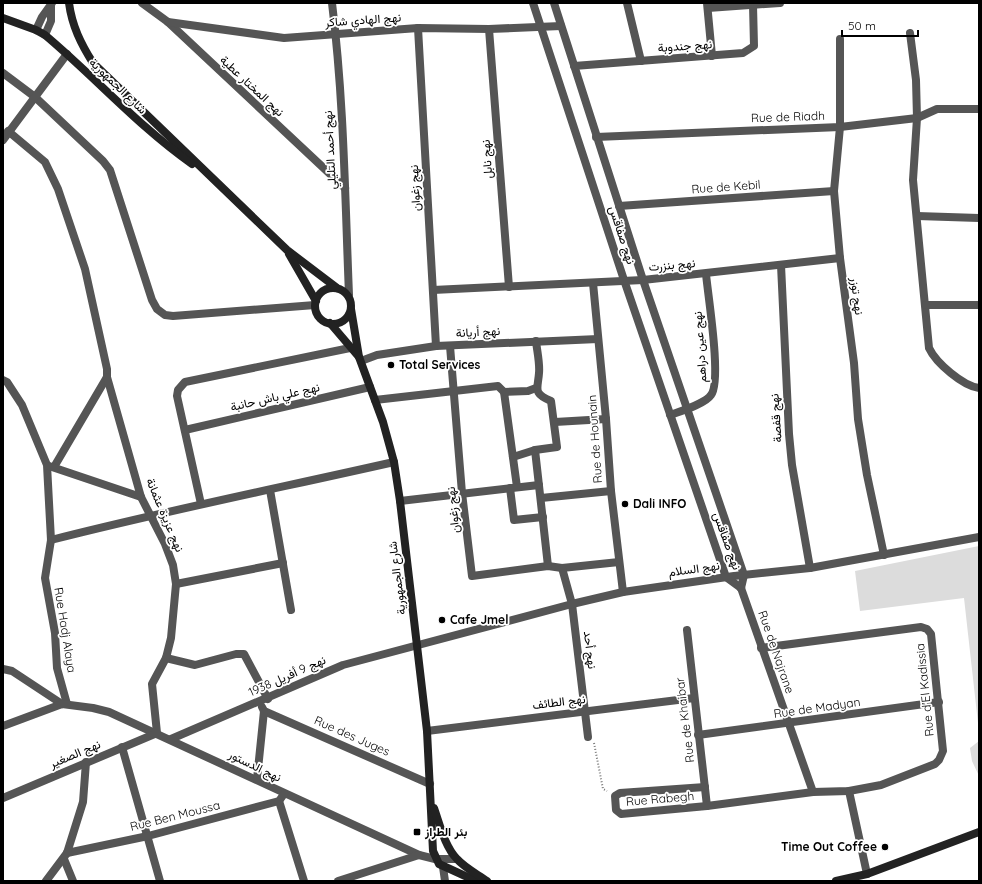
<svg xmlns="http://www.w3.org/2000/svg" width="982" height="884" viewBox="0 0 982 884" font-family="Quicksand,Vazirmatn,sans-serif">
  <rect width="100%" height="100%" fill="#fff"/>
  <g fill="#dcdcdc">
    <path d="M 979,546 L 979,732 L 964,598 L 860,611 L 855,571 Z"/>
    <path d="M 979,741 L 979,776 L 972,761 L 970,748 Z"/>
  </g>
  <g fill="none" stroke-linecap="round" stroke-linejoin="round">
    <path stroke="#777" stroke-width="2" stroke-dasharray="1 2" stroke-linecap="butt" d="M 594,743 L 603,789 L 607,791"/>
    <g stroke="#555" stroke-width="8">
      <path d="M 142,3 L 168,22 L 345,188"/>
      <path d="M 332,3 C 344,100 345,198 349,295"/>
      <path d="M 533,3 L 624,280 L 726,577 L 741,588"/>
      <path d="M 554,3 L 643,280 L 744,575 L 741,588"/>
      <path d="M 627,3 L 641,61"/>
      <path d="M 707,3 L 712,56"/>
      <path d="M 708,8 L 780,3"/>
      <path d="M 168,22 L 284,38 L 418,28 L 489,29 L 561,26"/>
      <path d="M 418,28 L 436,346"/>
      <path d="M 489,29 L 509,287"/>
      <path d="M 910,33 L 916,80 L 917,118 L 913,180 L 929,348 C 936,363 963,386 979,388"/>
      <path d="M 840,39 L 840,127 L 834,191 L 840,258 L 854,363 L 858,419 L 867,475 L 884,555"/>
      <path d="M 574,66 L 743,53 L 754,46 L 753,5"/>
      <path d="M 3,73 L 35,97 L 103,161 L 110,170 L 152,300 L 157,309 L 165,315 L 173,316 L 315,305"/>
      <path d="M 8,131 L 45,162 L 58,189 L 85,269 L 107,369 L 107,377 L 54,467"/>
      <path d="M 596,137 L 840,127 L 917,118 L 937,109 L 979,109"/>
      <path d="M 3,140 L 67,54"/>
      <path d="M 619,206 L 834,191"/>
      <path d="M 917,216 L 979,218"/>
      <path d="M 781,265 L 789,434 L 792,465 L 810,568"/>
      <path d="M 593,283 L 606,419 L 611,491 L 623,592"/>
      <path d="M 433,290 L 643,280 L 840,258"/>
      <path d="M 926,305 L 979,305"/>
      <path d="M 450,346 L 462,493 L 472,576 L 548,566 L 562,568 L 619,562"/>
      <path d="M 361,361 L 377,355 L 436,346 L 598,339"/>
      <path d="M 3,380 L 7,382 L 22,405 L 47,465 L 51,540 L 45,578 L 55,633 L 57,668 L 67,704"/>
      <path d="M 504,392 L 517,487"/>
      <path d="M 375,400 L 498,386 L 504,392 L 528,391 L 536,388"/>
      <path d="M 670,415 C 681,411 705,404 711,395 C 722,381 708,296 706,274"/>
      <path d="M 555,422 L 606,419"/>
      <path d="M 185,430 L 370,387"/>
      <path d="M 535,450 L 548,566"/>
      <path d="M 513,457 L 535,450 L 557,447 L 551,401 C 532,393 538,389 539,373 C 540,363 537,351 536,341"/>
      <path d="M 49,466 L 141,497"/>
      <path d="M 510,488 L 514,520 L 543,517"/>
      <path d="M 270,490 L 291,610"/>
      <path d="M 541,498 L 611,491"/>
      <path d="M 400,501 L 539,485"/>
      <path d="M 201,504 L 177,396 L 178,390 L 185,382 L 350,348"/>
      <path d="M 51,540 C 164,511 279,488 394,462"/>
      <path d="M 562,568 L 572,604 L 588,737"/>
      <path d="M 176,584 L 283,563"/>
      <path d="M 741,588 L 813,792"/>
      <path d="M 687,630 L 707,806"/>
      <path d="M 166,658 L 195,665 L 236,654 L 244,654 L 268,699"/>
      <path d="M 3,669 L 12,671 L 62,704"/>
      <path d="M 264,711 L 430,784"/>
      <path d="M 3,726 L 62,704 L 93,708 L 109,712 L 419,855 L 435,859 L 456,859"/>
      <path d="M 427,731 L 694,698"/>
      <path d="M 698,735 L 939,702"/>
      <path d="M 171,739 L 343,665 L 572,604 L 623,592 L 734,576 L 810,568 L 979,537"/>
      <path d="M 122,747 L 160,881"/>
      <path d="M 257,779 L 264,711 L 262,707"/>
      <path d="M 705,787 L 620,793 L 615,796 L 616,810 L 621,814 L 707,806 L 813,792 L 849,791 L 881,785 L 935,764 L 939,760 L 943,751 L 931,634 L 927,629 L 921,627 L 761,648"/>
      <path d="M 849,791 L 867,874"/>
      <path d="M 3,798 L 157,733 L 152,684 L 166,658 L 171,638 L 176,584 L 173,565 L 165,544 L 141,497 L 107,377"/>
      <path d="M 279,801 L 304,881"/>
      <path d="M 67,853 L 148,836 L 279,801 L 284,794"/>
      <path d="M 64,859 L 73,881"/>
      <path d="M 443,867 L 445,881"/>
      <path d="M 46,881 L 67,853 L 83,802 L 86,762"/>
      <path d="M 338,881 L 419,855"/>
    </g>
    <g stroke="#555" stroke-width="8">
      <path d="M 36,30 L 42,17 L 52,3"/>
      <path d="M 45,35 L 51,21 L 51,4"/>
    </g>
    <g stroke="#222" stroke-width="8">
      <path d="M 69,3 C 72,26 81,44 93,63 L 287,250 L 337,288"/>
      <path d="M 3,18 L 36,30 L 45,35 C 95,77 138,126 192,164"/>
      <path d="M 289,254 L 316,301"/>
      <circle cx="333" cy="306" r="18"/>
      <path d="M 351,309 L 359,357 L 383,422 L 394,462 L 400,501 L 427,731 L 433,851 L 439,864 L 476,881"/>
      <path d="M 330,323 L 359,357"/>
      <path d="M 434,808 C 440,825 445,847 457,859 C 465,868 477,874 487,881"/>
      <path d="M 836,881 L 867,874 L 979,832"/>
    </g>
  </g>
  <g fill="#000" stroke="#fff" stroke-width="1.5">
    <circle cx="391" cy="365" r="4"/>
    <circle cx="625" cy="504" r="4"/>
    <circle cx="442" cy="620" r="4"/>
    <rect x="413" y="828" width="8" height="8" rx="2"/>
    <circle cx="885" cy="847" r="4"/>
  </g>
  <g text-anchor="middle" stroke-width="3.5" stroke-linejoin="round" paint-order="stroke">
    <g font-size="12" fill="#000" stroke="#fff">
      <text transform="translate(363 20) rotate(-4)" y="4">نهج الهادي شاكر</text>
      <text transform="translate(685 46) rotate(-4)" y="4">نهج جندوبة</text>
      <text transform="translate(118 86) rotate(44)" y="4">شارع الجمهورية</text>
      <text transform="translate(252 86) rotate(43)" y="4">نهج المختار عطية</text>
      <text transform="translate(788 117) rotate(-2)" y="4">Rue de Riadh</text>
      <text transform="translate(330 150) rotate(-93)" y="4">نهج أحمد التليلي</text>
      <text transform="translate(487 159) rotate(-94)" y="4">نهج نابل</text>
      <text transform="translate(726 187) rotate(-4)" y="4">Rue de Kebil</text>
      <text transform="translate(415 188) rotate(-93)" y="4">نهج زغوان</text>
      <text transform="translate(622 235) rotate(72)" y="4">نهج صفاقس</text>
      <text transform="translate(672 265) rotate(-5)" y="4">نهج بنزرت</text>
      <text transform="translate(857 296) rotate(83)" y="4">نهج توزر</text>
      <text transform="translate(478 332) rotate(-3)" y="4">نهج أريانة</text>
      <text transform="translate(700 347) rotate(-94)" y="4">نهج عين دراهم</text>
      <text transform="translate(275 397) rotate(-13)" y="4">نهج علي باش حانبة</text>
      <text transform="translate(776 418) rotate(-94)" y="4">نهج قفصة</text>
      <text transform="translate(595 439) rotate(-94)" y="4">Rue de Hounain</text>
      <text transform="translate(453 510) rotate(-96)" y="4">نهج زغوان</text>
      <text transform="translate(165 515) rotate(67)" y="4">نهج عزيزة عثمانة</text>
      <text transform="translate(727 541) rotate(70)" y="4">نهج صفاقس</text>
      <text transform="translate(694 569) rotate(-8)" y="4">نهج السلام</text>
      <text transform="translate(397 578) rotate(-97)" y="4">شارع الجمهورية</text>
      <text transform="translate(65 630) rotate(81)" y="4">Rue Hadj Alaya</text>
      <text transform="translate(590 650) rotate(83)" y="4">نهج أحد</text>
      <text transform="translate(776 652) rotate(71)" y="4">Rue de Najrane</text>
      <text transform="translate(287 676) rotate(-24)" y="4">نهج 9 أفريل 1938</text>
      <text transform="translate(925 690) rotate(-96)" y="4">Rue d'El Kadissia</text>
      <text transform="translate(559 702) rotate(-7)" y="4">نهج الطائف</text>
      <text transform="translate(817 708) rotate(-8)" y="4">Rue de Madyan</text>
      <text transform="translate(685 720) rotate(-97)" y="4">Rue de Khaibar</text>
      <text transform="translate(352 736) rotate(24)" y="4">Rue des Juges</text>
      <text transform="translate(75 754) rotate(-23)" y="4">نهج الصغير</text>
      <text transform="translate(255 766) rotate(26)" y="4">نهج الدستور</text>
      <text transform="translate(660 799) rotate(-5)" y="4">Rue Rabegh</text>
      <text transform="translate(175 816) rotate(-14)" y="4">Rue Ben Moussa</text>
    </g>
    <g font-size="12" font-weight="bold" fill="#000" stroke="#fff" text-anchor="start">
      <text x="399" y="369">Total Services</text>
      <text x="633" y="508">Dali INFO</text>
      <text x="450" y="624">Cafe Jmel</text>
      <text x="425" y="836">بئر الطراز</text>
      <text x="877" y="851" text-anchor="end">Time Out Coffee</text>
    </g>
  </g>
  <rect width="982" height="884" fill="none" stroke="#000000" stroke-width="8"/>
  <path d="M842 30v6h76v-6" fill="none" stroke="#000000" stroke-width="2"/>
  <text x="848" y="30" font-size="12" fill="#000000" stroke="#ffffff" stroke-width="3" paint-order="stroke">50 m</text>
</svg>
